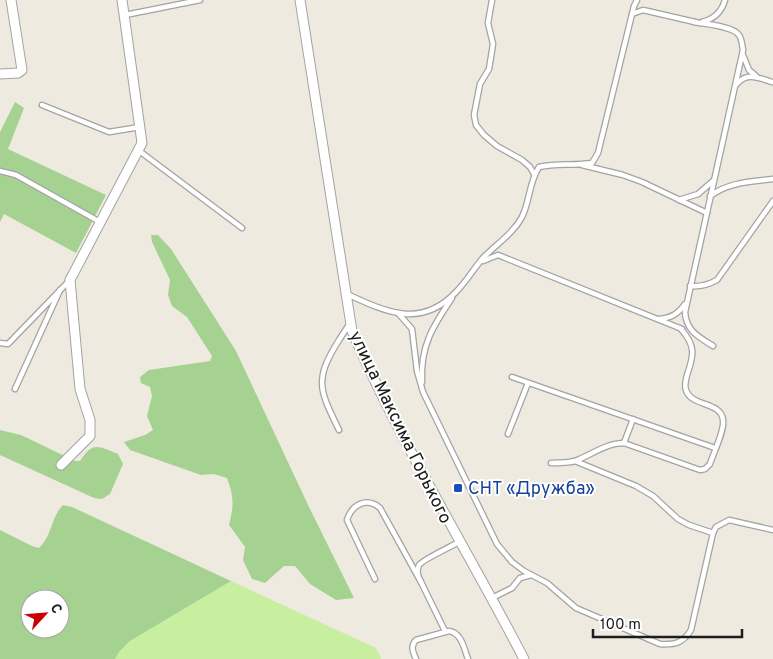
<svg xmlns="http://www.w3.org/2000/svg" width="773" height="659" viewBox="0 0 773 659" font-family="Overpass,sans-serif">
  <rect width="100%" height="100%" fill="#efeae0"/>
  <path fill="#c8efa0" d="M 231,581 L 376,648 L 381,659 L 115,659 L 119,652 L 130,641 Z"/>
  <g fill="#a5d291" fill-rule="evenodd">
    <path d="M 15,102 L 24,108 L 8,149 L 106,195 L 76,253 L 4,214 L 0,222 L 0,132 Z"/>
    <path d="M 151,235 L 158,235 L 171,249 L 236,351 L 308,505 L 354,598 L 336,600 L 310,584 L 295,566 L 284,566 L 265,583 L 252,579 L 243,560 L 245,547 L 229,525 C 234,505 234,497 227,478 L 214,474 L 201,475 L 130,450 L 124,442 L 145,435 L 153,430 L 147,416 L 152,396 L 150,387 L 141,383 L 140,377 L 149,370 L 210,361 L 212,356 L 187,317 L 172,306 L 168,295 L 170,280 L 152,242 Z"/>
    <path d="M 0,430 L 21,435 L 75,461 L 80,461 C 93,441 98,446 118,454 L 123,464 L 110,494 L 102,499 L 94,498 L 0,455 Z"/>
    <path d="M 63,505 L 72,507 L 231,581 L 130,641 L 119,652 L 115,659 L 0,659 L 0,530 L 32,546 L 39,548 C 52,536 51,517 63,505 ZM 30,599 L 60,599 L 60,629 L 30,629 Z"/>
  </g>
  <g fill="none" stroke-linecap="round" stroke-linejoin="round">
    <g stroke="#a3a3a3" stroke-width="7">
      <g id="lane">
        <path d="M 492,0 L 488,23 L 493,44 L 489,69 L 480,84 L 474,115 L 476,125 L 484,135 L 497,146 L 522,160 L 530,167 L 534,174"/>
        <path d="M 632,14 L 643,10 L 695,22"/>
        <path d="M 125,15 L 200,0"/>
        <path d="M 694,22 C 704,24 733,26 739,35 C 742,39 742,45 743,50 L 685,312 C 686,331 699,337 713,346"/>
        <path d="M 702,22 C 714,19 722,11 725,0"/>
        <path d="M 743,55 L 749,70 L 756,76"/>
        <path d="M 736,85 C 746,71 759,78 772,82"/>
        <path d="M 42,105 L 109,132 L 140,127"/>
        <path d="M 138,150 L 242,228"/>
        <path d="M 582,165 L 623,175 L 642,182 L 707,213"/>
        <path d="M 0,171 L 16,175 L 100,222"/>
        <path d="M 710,196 C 729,182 750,182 773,179"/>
        <path d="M 679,200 L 698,194 L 713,181"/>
        <path d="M 483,261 L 498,255 L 682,329"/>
        <path d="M 690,286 C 700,287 708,285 717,280 L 773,201"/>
        <path d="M 347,294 C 386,312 421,329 456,292 C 466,282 473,270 482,259 C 495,245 513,234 522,217 C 530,201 529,182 539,167 C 557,163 574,166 592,163 L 598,153 L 634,6 L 637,0"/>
        <path d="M 398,313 L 412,329 L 417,371 L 423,392 L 497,544 L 512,562 L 524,571 L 547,583 L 576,608 L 660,644 C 675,645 683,643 691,630 L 713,533 L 716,527 L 729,520 L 773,530"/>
        <path d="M 659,319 C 671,318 678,314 685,304"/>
        <path d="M 0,343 L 8,344 L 69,281"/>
        <path d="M 512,377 L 715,448"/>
        <path d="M 422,382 C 420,346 433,326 452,298"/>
        <path d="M 15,389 L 60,290"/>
        <path d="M 339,430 C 319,389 314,380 339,340 C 343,334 346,329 350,323"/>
        <path d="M 508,434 L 528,383"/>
        <path d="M 624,443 L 633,419"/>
        <path d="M 575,461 L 636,486 L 653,496 L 678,519 L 689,525 L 713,533"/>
        <path d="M 551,463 C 559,463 567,463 575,461 C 591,455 606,443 624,443 L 700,470 L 705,469 L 710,464 C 713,454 725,430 723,420 C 721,401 691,407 686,390 C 684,385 686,380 687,375 C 694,355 696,346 681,329"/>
        <path d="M 375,579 L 347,520 C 352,504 367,497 380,508 L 421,582"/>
        <path d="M 492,598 L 512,588 L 520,578 L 531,575"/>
        <path d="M 445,631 L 421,582 C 418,577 416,571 419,565 C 422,560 452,546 459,542"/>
        <path d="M 416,659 C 413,652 410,646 416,640 L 449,631 C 462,633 464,649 468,659"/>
      </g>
    </g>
    <g stroke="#a3a3a3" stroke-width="11">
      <g id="street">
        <path d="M 300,0 L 352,331 C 401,444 467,549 524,659"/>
        <path d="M 0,74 L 18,73 L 22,70 L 11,0"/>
        <path d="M 61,465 L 90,436 L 90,420 L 80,389 L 70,280 L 142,143 L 122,0"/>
      </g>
    </g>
    <use href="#lane" stroke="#fff" stroke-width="4.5"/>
    <use href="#street" stroke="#fff" stroke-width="9"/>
  </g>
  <rect fill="#1a4fb4" stroke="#fff" stroke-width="2" x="453" y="483" width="10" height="10" rx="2.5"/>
  <g text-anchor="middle" stroke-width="4" stroke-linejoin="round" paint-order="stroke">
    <g font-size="18" fill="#1c1c1c" stroke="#fff">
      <text transform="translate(401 427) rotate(64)" y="6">улица Максима Горького</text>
    </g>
    <g font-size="18" fill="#164399" stroke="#fff" text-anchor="start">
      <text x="468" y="494">СНТ «Дружба»</text>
    </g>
  </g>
  <g transform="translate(45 614) rotate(64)"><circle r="24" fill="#ffffff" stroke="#a4a4a4"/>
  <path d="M0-4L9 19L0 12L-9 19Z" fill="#c80003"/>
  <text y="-8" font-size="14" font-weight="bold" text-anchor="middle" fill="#1c1c1c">С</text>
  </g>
  <path d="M593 629v8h149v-8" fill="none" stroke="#1c1c1c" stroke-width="2.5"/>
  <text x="600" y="629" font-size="15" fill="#1c1c1c" stroke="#ffffff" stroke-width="4" paint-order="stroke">100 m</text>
</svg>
